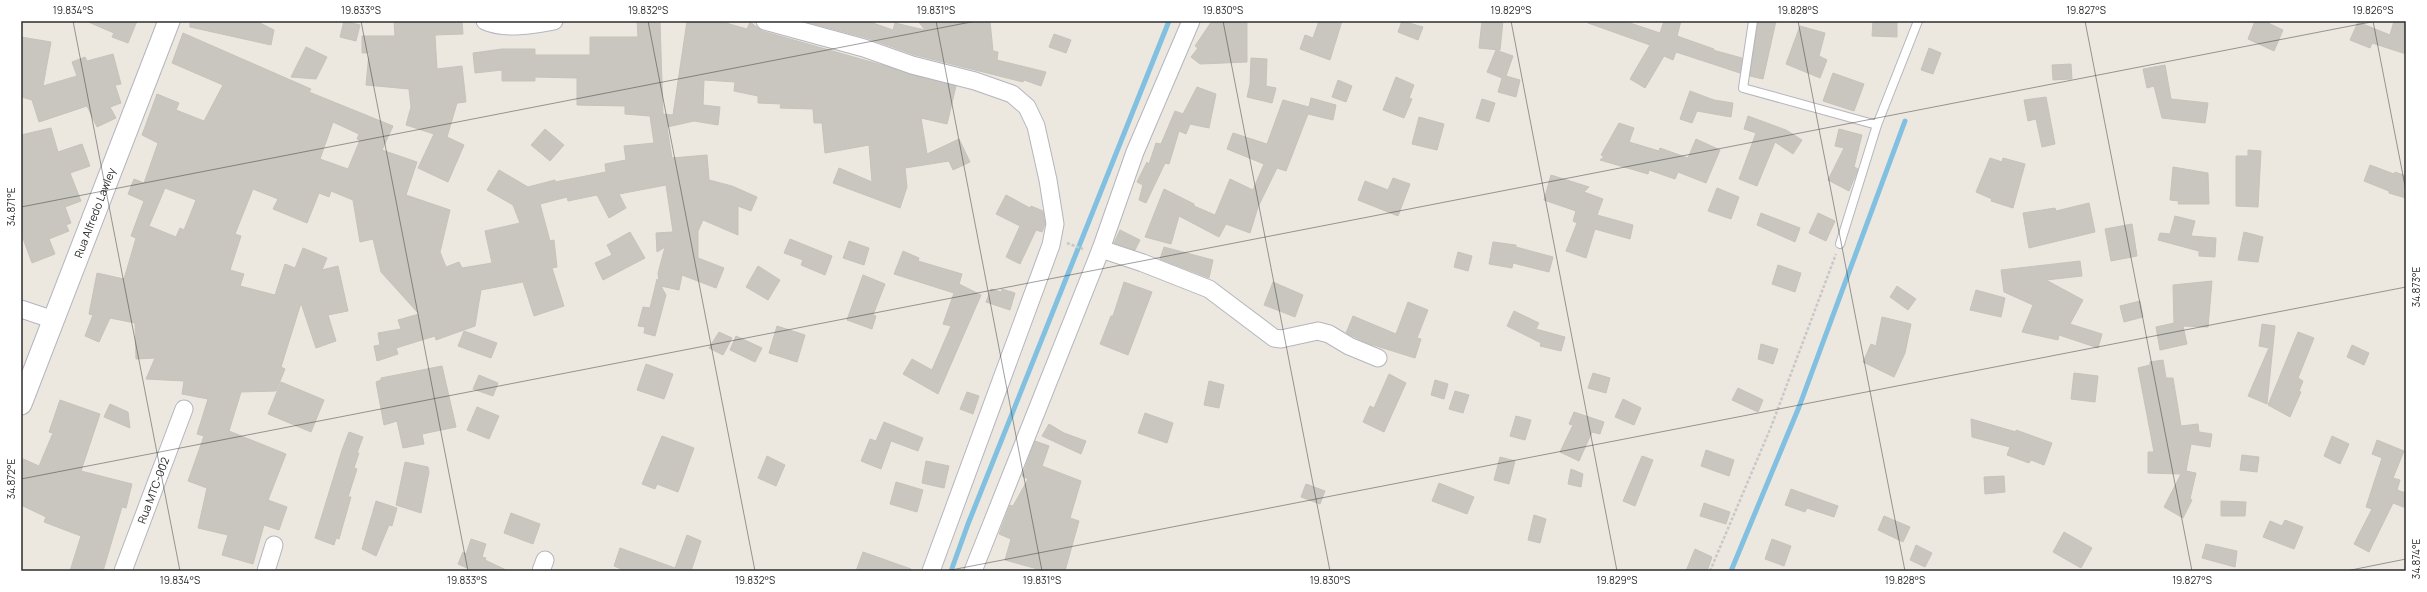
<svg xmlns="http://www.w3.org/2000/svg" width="2427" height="592" viewBox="0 0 2427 592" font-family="Manrope,sans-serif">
  <rect width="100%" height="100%" fill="#ece8e0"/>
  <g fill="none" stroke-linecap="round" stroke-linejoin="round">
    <g stroke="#81c0e0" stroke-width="5">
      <path d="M 951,571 L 968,524 L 1169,21"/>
      <path d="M 1731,571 L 1799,407 L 1905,121"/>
    </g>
  </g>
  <g fill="#c8c6be" stroke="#c7c3ba" fill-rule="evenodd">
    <path d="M 86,21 L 137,21 L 128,43 L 112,37 L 114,33 Z"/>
    <path d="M 190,21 L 256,21 L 274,30 L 271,45 L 190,27 Z"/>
    <path d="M 344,21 L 360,25 L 356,41 L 340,37 Z"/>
    <path d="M 394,21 L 462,21 L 463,34 L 435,35 L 437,69 L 462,66 L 466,102 L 457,103 L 447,137 L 464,145 L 448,182 L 418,168 L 434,134 L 406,125 L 411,107 L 409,89 L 366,85 L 369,53 L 362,53 L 362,36 L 395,36 Z"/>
    <path d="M 637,21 L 660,21 L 663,114 L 673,115 L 687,21 L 719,21 L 747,29 L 750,22 L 762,31 L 956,86 L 947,124 L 921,118 L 927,154 L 959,139 L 970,162 L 953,170 L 949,161 L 905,168 L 907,187 L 900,208 L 833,183 L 839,168 L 872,182 L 869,145 L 825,153 L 822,123 L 814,123 L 813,109 L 780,108 L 781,104 L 758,103 L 758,96 L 734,91 L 735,82 L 704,80 L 703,105 L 720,107 L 718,125 L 694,121 L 667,127 L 672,158 L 707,155 L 709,180 L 732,186 L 757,197 L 751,211 L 738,206 L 738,235 L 703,220 L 698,231 L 698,258 L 724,268 L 716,288 L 682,275 L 679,290 L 661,286 L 666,295 L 655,336 L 644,333 L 645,327 L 638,326 L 643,307 L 650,308 L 657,279 L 659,282 L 658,273 L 665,247 L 657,252 L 656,233 L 673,232 L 666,185 L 619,194 L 626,208 L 609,218 L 597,195 L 568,201 L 567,197 L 540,204 L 550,241 L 554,240 L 557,267 L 552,268 L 564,306 L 534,316 L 523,282 L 481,290 L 475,326 L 436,340 L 435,336 L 396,348 L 398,354 L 377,361 L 374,346 L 380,345 L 378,333 L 401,329 L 398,320 L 419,314 L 381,272 L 373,239 L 360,242 L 353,200 L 331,191 L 329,197 L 319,193 L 307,223 L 273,209 L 278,199 L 253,189 L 235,234 L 241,236 L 230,270 L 244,274 L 240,286 L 275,295 L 285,264 L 295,268 L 303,248 L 327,258 L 322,270 L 338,266 L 348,311 L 328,315 L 336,341 L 316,348 L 301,303 L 281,367 L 285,369 L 276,391 L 241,392 L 229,431 L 286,454 L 268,500 L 287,507 L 279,530 L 264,525 L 253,564 L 222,555 L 228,535 L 198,528 L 207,488 L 188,481 L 204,436 L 197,434 L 208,399 L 182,394 L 184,381 L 146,379 L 155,358 L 136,359 L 135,323 L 110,318 L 99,342 L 85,336 L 93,315 L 89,314 L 97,273 L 124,279 L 136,238 L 131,236 L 144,201 L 128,194 L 134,179 L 144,183 L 158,143 L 142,135 L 157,94 L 179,103 L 176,110 L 204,121 L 223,85 L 172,63 L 183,33 L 311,89 L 309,92 L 393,126 L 382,150 L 417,162 L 406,195 L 450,210 L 440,252 L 446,267 L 459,262 L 462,268 L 492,263 L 485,231 L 520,223 L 513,205 L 487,190 L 499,170 L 528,187 L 555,180 L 555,182 L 606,172 L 605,164 L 626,160 L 624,146 L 654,143 L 650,116 L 625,114 L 625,106 L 577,105 L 577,78 L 535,77 L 535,81 L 502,81 L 502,70 L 475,73 L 473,53 L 502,49 L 535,49 L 535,55 L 590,55 L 590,37 L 638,37 ZM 333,122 L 359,134 L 357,139 L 360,140 L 348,169 L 320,159 ZM 165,188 L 196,200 L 184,230 L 180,228 L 176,237 L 149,226 Z"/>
    <path d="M 803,21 L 867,21 L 893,30 L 895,23 L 925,30 L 918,21 L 990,21 L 993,51 L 998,52 L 997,60 L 1046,72 L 1041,86 L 1024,80 L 1023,82 L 915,55 L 867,38 Z"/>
    <path d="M 1212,21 L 1247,21 L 1247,62 L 1200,64 L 1191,57 L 1198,48 L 1195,46 Z"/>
    <path d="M 1319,21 L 1342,21 L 1330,60 L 1300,49 L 1305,35 L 1313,38 Z"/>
    <path d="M 1402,21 L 1423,27 L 1418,40 L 1398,32 Z"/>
    <path d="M 1482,21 L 1503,21 L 1500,50 L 1479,48 Z"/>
    <path d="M 1588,21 L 1624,21 L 1660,33 L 1664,21 L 1681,21 L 1677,36 L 1714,49 L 1713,50 L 1742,58 L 1740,73 L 1676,52 L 1673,60 L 1664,56 L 1645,88 L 1630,79 L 1650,45 L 1588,23 Z"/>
    <path d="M 1758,21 L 1776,21 L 1763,79 L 1750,76 Z"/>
    <path d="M 1873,21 L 1897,21 L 1897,37 L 1872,36 Z"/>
    <path d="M 2255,21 L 2264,21 L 2283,30 L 2274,51 L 2248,39 Z"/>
    <path d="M 2394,21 L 2406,21 L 2406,54 L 2372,43 L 2370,48 L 2350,40 L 2358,22 L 2390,35 Z"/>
    <path d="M 1800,26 L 1825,33 L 1819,56 L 1827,60 L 1820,78 L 1786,64 Z"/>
    <path d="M 1054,34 L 1071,40 L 1066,53 L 1049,47 Z"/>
    <path d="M 21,37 L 51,42 L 43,86 L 77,76 L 72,62 L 85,57 L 87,61 L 113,54 L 121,84 L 115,85 L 121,103 L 110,107 L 116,118 L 97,127 L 87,106 L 39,122 L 32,100 L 21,97 Z"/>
    <path d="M 306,47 L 327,57 L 316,79 L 291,77 Z"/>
    <path d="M 1929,48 L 1941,53 L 1933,74 L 1921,70 Z"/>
    <path d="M 1496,50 L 1513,56 L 1506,76 L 1520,80 L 1516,97 L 1498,92 L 1502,78 L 1487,72 Z"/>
    <path d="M 1251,58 L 1267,59 L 1266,86 L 1276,88 L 1272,103 L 1247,97 L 1250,84 Z"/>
    <path d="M 2071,64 L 2072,79 L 2053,80 L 2052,65 Z"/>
    <path d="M 2165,65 L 2171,99 L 2208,103 L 2205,123 L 2162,118 L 2154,86 L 2147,88 L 2143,69 Z"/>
    <path d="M 1833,73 L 1864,84 L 1854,111 L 1823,101 Z"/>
    <path d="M 1396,77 L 1414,85 L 1409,98 L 1412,99 L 1404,118 L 1383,110 Z"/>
    <path d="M 1338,80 L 1352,86 L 1346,102 L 1332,97 Z"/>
    <path d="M 1197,87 L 1216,94 L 1209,128 L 1190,124 L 1186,134 L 1179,131 L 1169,164 L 1165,163 L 1146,203 L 1139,200 L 1143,185 L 1137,182 L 1147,162 L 1149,164 L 1156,143 L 1161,144 L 1175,111 L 1183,114 Z"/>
    <path d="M 1690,91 L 1714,100 L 1733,103 L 1731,117 L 1697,111 L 1692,123 L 1680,119 Z"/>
    <path d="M 2046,97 L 2055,144 L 2042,147 L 2036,119 L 2028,121 L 2024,100 Z"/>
    <path d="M 1311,98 L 1336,105 L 1333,120 L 1308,114 L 1286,171 L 1277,168 L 1258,207 L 1250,233 L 1226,224 L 1219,237 L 1179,216 L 1171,244 L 1145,237 L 1164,189 L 1194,204 L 1194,206 L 1215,215 L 1230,179 L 1253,190 L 1264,164 L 1227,149 L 1233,133 L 1267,144 L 1283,100 L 1309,107 Z"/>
    <path d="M 1482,99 L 1495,103 L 1489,122 L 1476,118 Z"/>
    <path d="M 1748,116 L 1786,130 L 1802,140 L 1793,154 L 1775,142 L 1757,186 L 1739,179 L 1756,133 L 1744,129 Z"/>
    <path d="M 1419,117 L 1444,124 L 1437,150 L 1412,144 Z"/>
    <path d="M 1619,123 L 1634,128 L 1629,142 L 1659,151 L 1660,148 L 1688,158 L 1696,139 L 1720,150 L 1706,183 L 1678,172 L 1675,179 L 1649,170 L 1648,174 L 1600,160 L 1604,157 L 1601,155 Z"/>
    <path d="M 51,128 L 58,152 L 82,144 L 90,166 L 70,173 L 81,201 L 65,207 L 71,223 L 66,225 L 69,231 L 49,239 L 55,254 L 32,263 L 21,233 L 21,135 Z"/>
    <path d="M 545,129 L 564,145 L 550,161 L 531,145 Z"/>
    <path d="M 1839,129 L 1862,135 L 1854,167 L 1858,169 L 1849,191 L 1828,180 L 1844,148 L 1835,146 Z"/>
    <path d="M 2248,150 L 2261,151 L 2258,207 L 2236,206 L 2236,156 L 2248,156 Z"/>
    <path d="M 1990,158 L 2002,162 L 2003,158 L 2025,164 L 2013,208 L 1991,201 L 1992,199 L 1976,192 Z"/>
    <path d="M 2370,165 L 2394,174 L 2395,172 L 2406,176 L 2406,198 L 2389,193 L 2389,191 L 2364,181 Z"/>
    <path d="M 2173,167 L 2208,173 L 2209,204 L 2178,204 L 2179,201 L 2170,200 Z"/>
    <path d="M 1551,175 L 1589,187 L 1584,192 L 1603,199 L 1597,215 L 1633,225 L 1630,239 L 1595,229 L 1586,258 L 1566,251 L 1577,223 L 1573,221 L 1576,211 L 1544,200 Z"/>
    <path d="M 1393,178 L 1410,184 L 1398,216 L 1358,200 L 1365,181 L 1388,190 Z"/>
    <path d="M 1717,188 L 1739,197 L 1731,219 L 1708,211 Z"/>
    <path d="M 1006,195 L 1030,208 L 1031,206 L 1043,211 L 1045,224 L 1042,232 L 1036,230 L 1020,264 L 1006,257 L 1020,226 L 996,214 Z"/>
    <path d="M 2089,203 L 2095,232 L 2029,248 L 2023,213 L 2055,208 L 2056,211 Z"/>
    <path d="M 1761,213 L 1800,228 L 1795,242 L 1757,225 Z"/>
    <path d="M 1818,213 L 1835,221 L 1826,241 L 1809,233 Z"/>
    <path d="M 2175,216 L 2195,221 L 2191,236 L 2216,238 L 2215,257 L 2199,256 L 2199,251 L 2158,240 L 2160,233 L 2170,234 Z"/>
    <path d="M 2132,224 L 2137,256 L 2111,261 L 2105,229 Z"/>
    <path d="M 1120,230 L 1140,240 L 1135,250 L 1114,243 Z"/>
    <path d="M 630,232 L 645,258 L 603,280 L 595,263 L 612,255 L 607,245 Z"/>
    <path d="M 2244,232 L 2263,237 L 2258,262 L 2238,260 Z"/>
    <path d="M 790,239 L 832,256 L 825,275 L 801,265 L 803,260 L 784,253 Z"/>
    <path d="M 849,241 L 869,248 L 864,265 L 843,258 Z"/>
    <path d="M 1493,242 L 1516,245 L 1516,247 L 1553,257 L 1549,272 L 1513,263 L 1512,268 L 1489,264 Z"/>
    <path d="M 1164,247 L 1213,260 L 1209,278 L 1160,259 Z"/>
    <path d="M 903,251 L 919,258 L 918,261 L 962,274 L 959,284 L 981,295 L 938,394 L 903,374 L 912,359 L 932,370 L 951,326 L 943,324 L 954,293 L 894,274 Z"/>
    <path d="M 1458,252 L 1472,256 L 1468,271 L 1454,267 Z"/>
    <path d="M 2080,261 L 2082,276 L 2046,280 L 2083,300 L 2070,324 L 2102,334 L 2098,348 L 2059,335 L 2058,340 L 2022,332 L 2033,305 L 2004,292 L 2001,270 Z"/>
    <path d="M 1778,265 L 1801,273 L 1795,292 L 1772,284 Z"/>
    <path d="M 758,266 L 780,280 L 768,300 L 746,287 Z"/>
    <path d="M 863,275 L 885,284 L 873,315 L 876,316 L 872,329 L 847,320 Z"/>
    <path d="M 2212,281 L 2208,327 L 2183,326 L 2187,344 L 2160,350 L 2156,327 L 2174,323 L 2173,285 Z"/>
    <path d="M 1124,282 L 1152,292 L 1128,355 L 1100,344 L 1111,316 L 1113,316 Z"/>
    <path d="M 1273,282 L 1303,295 L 1295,317 L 1264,305 Z"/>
    <path d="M 1897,286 L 1916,299 L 1908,310 L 1890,297 Z"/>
    <path d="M 991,289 L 1001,292 L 1002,289 L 1015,293 L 1010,310 L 986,302 Z"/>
    <path d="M 1976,290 L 2005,298 L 2001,317 L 1970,310 Z"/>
    <path d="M 2140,301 L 2143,317 L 2124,322 L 2120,306 Z"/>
    <path d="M 1408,302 L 1428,310 L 1417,338 L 1421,339 L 1415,358 L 1367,343 L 1346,333 L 1353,316 L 1396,334 Z"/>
    <path d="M 1514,311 L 1539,323 L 1536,329 L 1565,337 L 1561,351 L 1540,346 L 1541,343 L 1507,326 Z"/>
    <path d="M 1882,317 L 1911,324 L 1905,353 L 1894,377 L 1863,362 L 1871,344 L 1876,346 Z"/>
    <path d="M 2262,324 L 2275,326 L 2267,404 L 2248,396 L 2269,348 L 2259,346 Z"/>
    <path d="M 777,326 L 805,335 L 797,362 L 769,353 Z"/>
    <path d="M 464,331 L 497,343 L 491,358 L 458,346 Z"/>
    <path d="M 719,332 L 732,338 L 723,355 L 709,348 Z"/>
    <path d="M 2298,332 L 2314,338 L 2298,378 L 2303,381 L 2299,391 L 2301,392 L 2290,417 L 2268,405 Z"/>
    <path d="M 736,336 L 762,348 L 755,362 L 730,350 Z"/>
    <path d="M 1761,344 L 1778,349 L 1773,364 L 1758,359 Z"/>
    <path d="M 2352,345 L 2369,353 L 2364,365 L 2347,357 Z"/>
    <path d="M 2163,360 L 2166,378 L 2173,378 L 2181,426 L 2198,424 L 2199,432 L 2212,434 L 2210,447 L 2191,444 L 2186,471 L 2196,473 L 2190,499 L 2192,500 L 2183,518 L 2164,507 L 2181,474 L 2148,473 L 2148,452 L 2154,452 L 2138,368 L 2150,365 L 2150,362 Z"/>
    <path d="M 646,364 L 673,374 L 664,399 L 637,390 Z"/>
    <path d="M 442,366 L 456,427 L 422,434 L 424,444 L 403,448 L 397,421 L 384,425 L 376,382 L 381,380 L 381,378 Z"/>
    <path d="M 1593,373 L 1610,378 L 1606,393 L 1588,388 Z"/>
    <path d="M 2074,373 L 2098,376 L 2095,402 L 2071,399 Z"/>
    <path d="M 1389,374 L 1406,383 L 1384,432 L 1363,422 L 1370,406 L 1374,408 Z"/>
    <path d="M 479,375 L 498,383 L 493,396 L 473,389 Z"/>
    <path d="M 1435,380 L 1448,384 L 1444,399 L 1431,395 Z"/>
    <path d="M 1209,381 L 1224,385 L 1219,408 L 1204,405 Z"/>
    <path d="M 281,382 L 324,400 L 311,432 L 268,414 Z"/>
    <path d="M 1738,388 L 1763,400 L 1758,412 L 1732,400 Z"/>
    <path d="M 1455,391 L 1469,395 L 1463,413 L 1449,409 Z"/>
    <path d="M 967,392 L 979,396 L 973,414 L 960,409 Z"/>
    <path d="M 1623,399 L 1641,408 L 1634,425 L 1615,417 Z"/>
    <path d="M 60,400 L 100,414 L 81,471 L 132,484 L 126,508 L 122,507 L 103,571 L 70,571 L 81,536 L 44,522 L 46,517 L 21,505 L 21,458 L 39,466 L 53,433 L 49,432 Z"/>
    <path d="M 110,404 L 128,412 L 130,428 L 104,417 Z"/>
    <path d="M 477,407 L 499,416 L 489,439 L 467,430 Z"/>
    <path d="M 1574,412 L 1604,422 L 1600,434 L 1592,432 L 1579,461 L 1560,452 L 1573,425 L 1569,424 Z"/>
    <path d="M 1145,413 L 1173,423 L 1167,443 L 1138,433 Z"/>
    <path d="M 1516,416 L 1531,420 L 1525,440 L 1510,436 Z"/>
    <path d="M 1971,419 L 1992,425 L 1992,427 L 1992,425 L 2016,432 L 2016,430 L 2052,443 L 2044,465 L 2031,460 L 2029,463 L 2007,455 L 2010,447 L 1972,437 Z"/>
    <path d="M 884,422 L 923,438 L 918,451 L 891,441 L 881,469 L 861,461 L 870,439 L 876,441 Z"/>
    <path d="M 1049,424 L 1064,433 L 1086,441 L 1081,454 L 1042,436 Z"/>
    <path d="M 349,432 L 363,437 L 357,453 L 359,453 L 354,468 L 357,469 L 348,497 L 351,497 L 339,539 L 336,538 L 334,545 L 315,538 L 342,450 Z"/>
    <path d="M 662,436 L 694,448 L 678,492 L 657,484 L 655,489 L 642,484 Z"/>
    <path d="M 2332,436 L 2349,444 L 2340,464 L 2324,456 Z"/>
    <path d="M 2377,440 L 2404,451 L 2393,478 L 2400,480 L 2397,490 L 2406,493 L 2406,508 L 2393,503 L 2369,552 L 2354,544 L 2372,509 L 2366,507 L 2382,458 L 2372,454 Z"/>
    <path d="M 1035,441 L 1049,446 L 1042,466 L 1081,481 L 1070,518 L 1079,521 L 1065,571 L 1045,571 L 1005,560 L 1011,539 L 999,534 L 1010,505 L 1013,506 L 1028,479 L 1022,476 Z"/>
    <path d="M 1706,450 L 1734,460 L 1729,476 L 1701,466 Z"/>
    <path d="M 2242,455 L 2259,457 L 2257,472 L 2240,470 Z"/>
    <path d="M 767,456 L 785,465 L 776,486 L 758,478 Z"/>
    <path d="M 1642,456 L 1653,460 L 1635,506 L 1623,501 Z"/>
    <path d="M 1500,457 L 1515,461 L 1509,484 L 1494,480 Z"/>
    <path d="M 926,461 L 949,466 L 944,488 L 922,483 Z"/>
    <path d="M 405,462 L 428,467 L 429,472 L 421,513 L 396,505 Z"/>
    <path d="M 1571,469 L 1583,474 L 1581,487 L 1568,484 Z"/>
    <path d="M 2004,476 L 2005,492 L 1985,494 L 1984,477 Z"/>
    <path d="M 896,482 L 923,490 L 917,512 L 890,504 Z"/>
    <path d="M 1439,483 L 1474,497 L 1467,514 L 1432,501 Z"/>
    <path d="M 1306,484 L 1325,491 L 1320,504 L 1301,497 Z"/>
    <path d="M 1791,489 L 1838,506 L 1834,517 L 1807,508 L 1805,512 L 1785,505 Z"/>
    <path d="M 376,501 L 397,508 L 392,526 L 389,525 L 376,556 L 362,549 Z"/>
    <path d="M 2221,501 L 2246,502 L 2245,516 L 2221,516 Z"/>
    <path d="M 1704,503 L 1730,512 L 1726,524 L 1700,516 Z"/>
    <path d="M 511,513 L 540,524 L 533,544 L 504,533 Z"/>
    <path d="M 1534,515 L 1546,519 L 1540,543 L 1528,540 Z"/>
    <path d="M 1884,516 L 1910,527 L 1903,542 L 1878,530 Z"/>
    <path d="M 2285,520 L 2303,527 L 2294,549 L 2263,537 L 2270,521 L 2282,526 Z"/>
    <path d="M 2064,532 L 2092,548 L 2081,568 L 2053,552 Z"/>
    <path d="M 687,535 L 701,541 L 691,571 L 626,571 L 614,566 L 620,548 L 675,568 Z"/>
    <path d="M 471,539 L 486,544 L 482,557 L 486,558 L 485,560 L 508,571 L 474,571 L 458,564 L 463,552 L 466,554 Z"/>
    <path d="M 1772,539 L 1791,546 L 1784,566 L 1765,559 Z"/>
    <path d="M 2206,544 L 2237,551 L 2235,567 L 2202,558 Z"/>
    <path d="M 1916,545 L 1932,553 L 1925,567 L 1910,560 Z"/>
    <path d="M 1695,549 L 1712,557 L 1707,571 L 1686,571 Z"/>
    <path d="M 863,552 L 911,569 L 911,571 L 856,571 Z"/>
  </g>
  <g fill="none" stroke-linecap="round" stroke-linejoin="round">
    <g stroke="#b4b5be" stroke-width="10">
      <g id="service">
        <path d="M 1753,21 L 1743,88 L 1877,125"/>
        <path d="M 1840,244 L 1877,125 L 1918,21"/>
      </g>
    </g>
    <g stroke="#b4b5be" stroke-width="19">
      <g id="minor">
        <path d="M 485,21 C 505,30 533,25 554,21"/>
        <path d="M 765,21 L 864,48 L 912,65 L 975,81 L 1012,94 L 1027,107 L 1036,126 L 1048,180 L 1055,224 L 1051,245 L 931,571"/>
        <path d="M 1101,249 L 1143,263 L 1209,289 L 1274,338 L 1281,339 L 1318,331 L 1329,334 L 1349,346 L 1378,358"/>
        <path d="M 21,309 L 54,320"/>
        <path id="s1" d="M 123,571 L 184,409"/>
        <path d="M 266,571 L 274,545"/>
        <path d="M 541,571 L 545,560"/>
        <path d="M 973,571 L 1101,249 L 1135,152 L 1191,21"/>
      </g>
    </g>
    <g stroke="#b4b5be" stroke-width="23">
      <g id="tertiary">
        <path id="s2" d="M 21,404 L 169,21"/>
      </g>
    </g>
    <g stroke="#c8c8c8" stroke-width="2.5" stroke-dasharray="3 2" stroke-linecap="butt">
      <path d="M 1067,243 L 1083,249"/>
      <path d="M 1710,571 L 1771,427 L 1836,254"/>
    </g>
    <use href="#service" stroke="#fff" stroke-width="8"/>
    <use href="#minor" stroke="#fff" stroke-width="17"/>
    <use href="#tertiary" stroke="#fff" stroke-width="21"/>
  </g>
  <path fill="none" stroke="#2c2c2c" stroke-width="1" stroke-opacity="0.45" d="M 73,21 L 180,571M 361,21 L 468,571M 648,21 L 755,571M 936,21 L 1042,571M 1223,21 L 1330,571M 1511,21 L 1617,571M 1798,21 L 1905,571M 2085,21 L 2192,571M 2373,21 L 2406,191M 21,207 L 976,21M 21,479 L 2376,21M 946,571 L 2406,287M 2346,571 L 2406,559"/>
  <g text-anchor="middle" stroke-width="3.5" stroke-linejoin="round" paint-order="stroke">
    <g font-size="11" fill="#2c2c2c" stroke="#fff">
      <text dy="4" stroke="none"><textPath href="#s2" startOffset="205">Rua Alfredo Lawley</textPath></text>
      <text dy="4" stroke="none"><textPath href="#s1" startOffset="86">Rua MTC-002</textPath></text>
    </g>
  </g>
  <rect width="2427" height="592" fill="none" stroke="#ffffff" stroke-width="44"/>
  <rect x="22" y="22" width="2383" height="548" fill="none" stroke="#2c2c2c" stroke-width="1.5"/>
  <g font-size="10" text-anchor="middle" fill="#2c2c2c">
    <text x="73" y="14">19.834°S</text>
    <text x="361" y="14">19.833°S</text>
    <text x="648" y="14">19.832°S</text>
    <text x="936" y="14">19.831°S</text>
    <text x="1223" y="14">19.830°S</text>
    <text x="1511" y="14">19.829°S</text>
    <text x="1798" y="14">19.828°S</text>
    <text x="2086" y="14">19.827°S</text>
    <text x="2373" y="14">19.826°S</text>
    <text transform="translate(11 207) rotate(-90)" y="4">34.871°E</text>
    <text transform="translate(2416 287) rotate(-90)" y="4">34.873°E</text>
    <text transform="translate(11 479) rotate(-90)" y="4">34.872°E</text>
    <text transform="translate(2416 559) rotate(-90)" y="4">34.874°E</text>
    <text x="180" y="584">19.834°S</text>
    <text x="467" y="584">19.833°S</text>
    <text x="755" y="584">19.832°S</text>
    <text x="1042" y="584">19.831°S</text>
    <text x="1330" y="584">19.830°S</text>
    <text x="1617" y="584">19.829°S</text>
    <text x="1905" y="584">19.828°S</text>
    <text x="2192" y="584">19.827°S</text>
  </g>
</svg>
